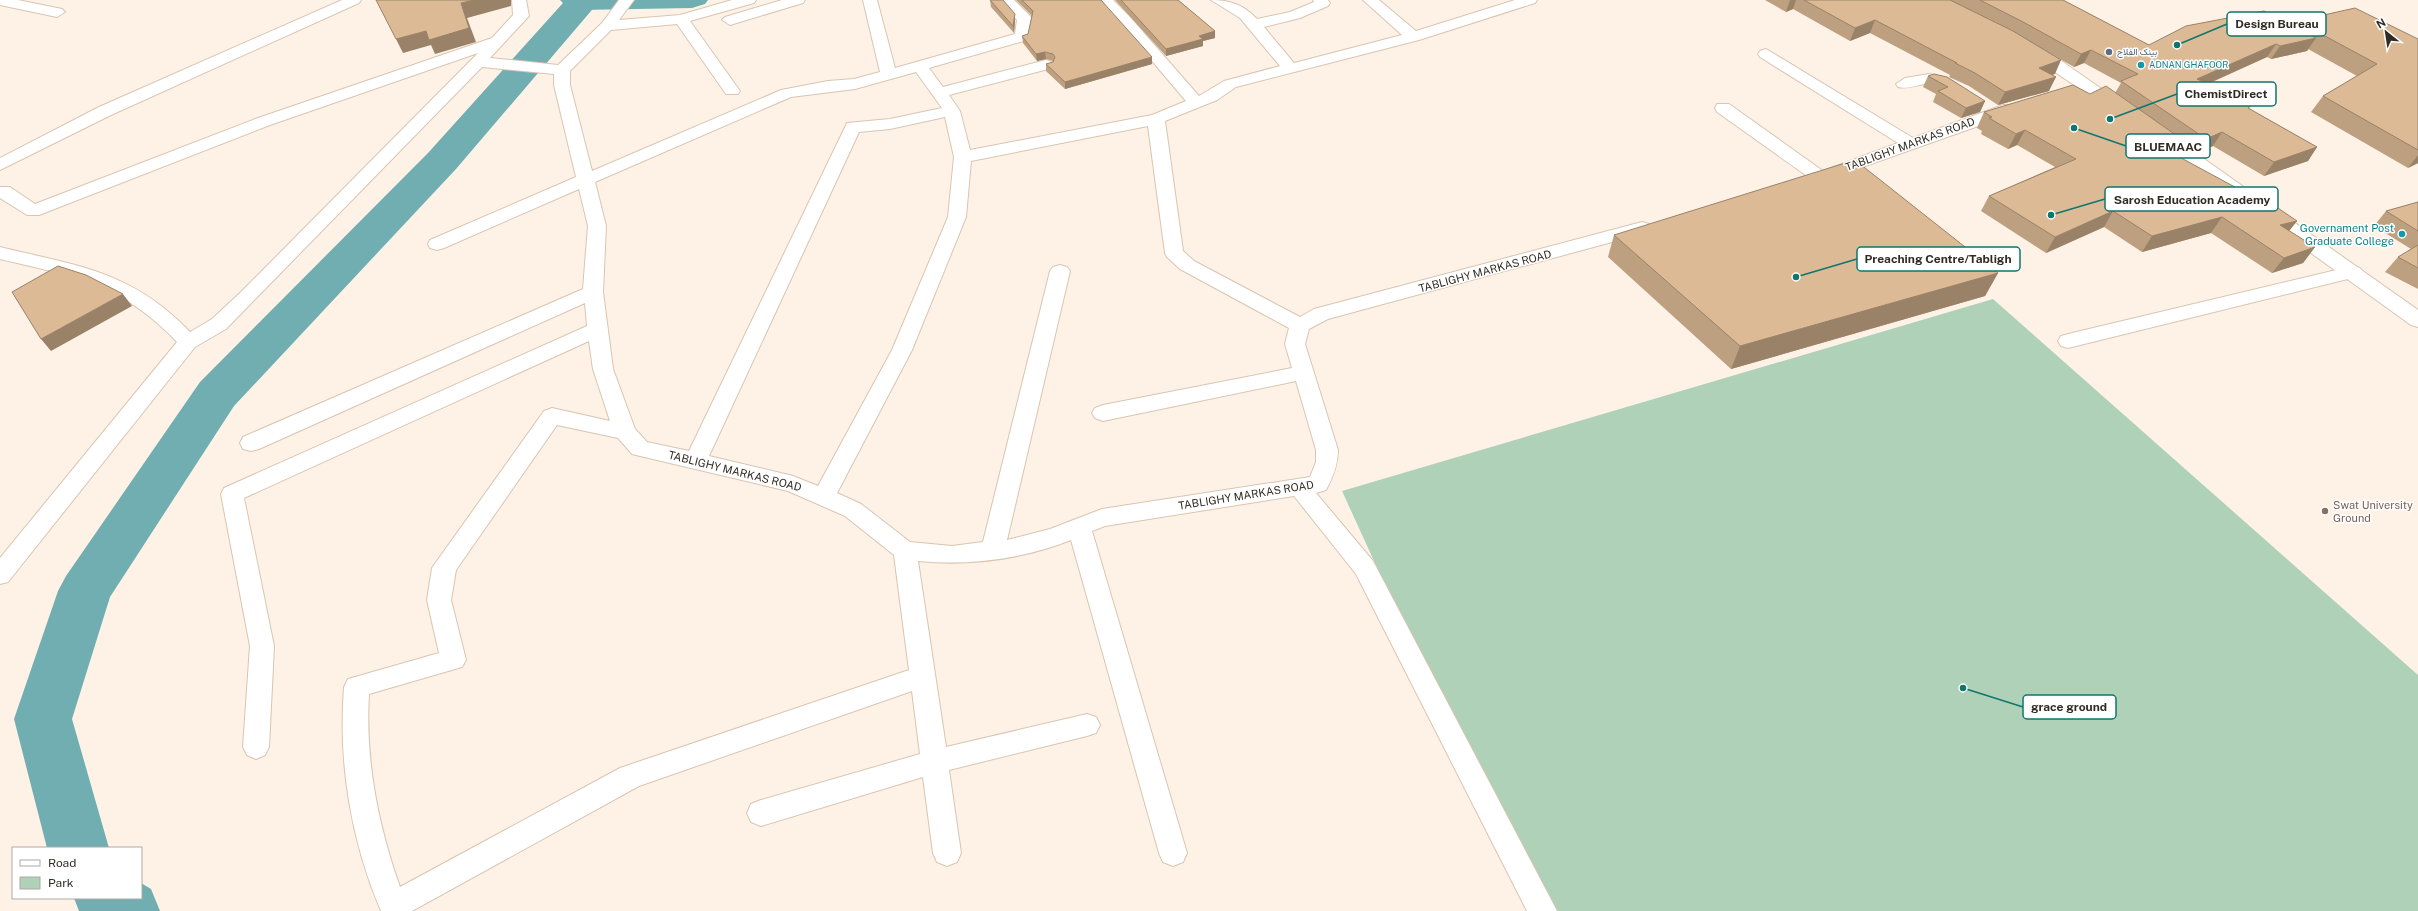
<svg xmlns="http://www.w3.org/2000/svg" width="2418" height="911" viewBox="0 0 2418 911" font-family="'Public Sans',Vazirmatn,sans-serif">
  <rect width="100%" height="100%" fill="#fef2e6"/>
  <path fill="#aed1b7" d="M 1993,299 L 2418,675 L 2418,911 L 1534,911 L 1342,491 Z"/>
  <g fill="none" stroke-linecap="round" stroke-linejoin="round">
    <path fill="#71aeb1" fill-rule="evenodd" d="M 573,0 L 708,0 L 705,4 L 692,8 L 580,10 L 573,8 L 570,4 Z"/>
    <g fill="#71aeb1" fill-rule="evenodd">
      <path d="M 560,0 L 594,0 L 597,4 L 456,169 L 234,406 L 110,597 L 72,719 L 109,848 L 47,848 L 14,719 L 58,591 L 66,576 L 200,382 L 428,153 L 563,3 Z"/>
      <path d="M 141,883 L 151,889 L 160,911 L 79,911 L 74,898 L 141,898 Z"/>
    </g>
    <g stroke="#d8c5b2" stroke-width="2">
      <g id="minor">
        <path d="M 0,0 L 18,0 L 62,9 L 65,12 L 57,17 L 0,5 Z"/>
        <path d="M 342,0 L 361,0 L 359,3 L 111,115 L 0,170 L 0,158 L 99,107 Z"/>
        <path d="M 512,0 L 526,0 L 529,16 L 490,58 L 558,65 L 602,23 L 619,0 L 634,0 L 619,20 L 680,15 L 732,0 L 756,0 L 754,3 L 690,21 L 740,91 L 738,94 L 726,94 L 677,24 L 611,30 L 570,71 L 570,85 L 592,171 L 781,90 L 828,81 L 854,79 L 880,72 L 863,0 L 877,0 L 895,68 L 1015,34 L 1017,20 L 999,0 L 1014,0 L 1033,19 L 1027,40 L 929,68 L 943,87 L 1046,60 L 1052,62 L 1054,65 L 1052,68 L 949,95 L 960,111 L 970,150 L 1152,115 L 1186,101 L 1119,22 L 1097,0 L 1113,0 L 1129,16 L 1199,96 L 1224,81 L 1280,66 L 1240,18 L 1211,0 C 1230,0 1244,5 1257,19 L 1290,12 L 1314,2 L 1313,0 L 1328,0 L 1330,3 L 1328,6 L 1300,18 L 1264,27 L 1294,63 L 1402,35 L 1363,0 L 1379,0 L 1416,31 L 1515,0 L 1537,0 L 1535,3 L 1419,40 L 1236,87 L 1217,100 L 1165,121 L 1183,251 L 1194,261 L 1300,317 L 1314,309 L 1642,222 L 1649,224 L 1651,228 L 1649,232 L 1328,319 L 1309,329 L 1305,344 L 1338,450 C 1338,465 1333,477 1326,490 L 1316,493 L 1373,561 L 1557,911 L 1527,911 L 1356,574 L 1294,496 L 1105,526 L 1092,531 L 1187,853 L 1183,862 L 1173,866 L 1163,862 L 1159,853 L 1071,540 C 1023,559 970,566 918,561 L 946,747 L 1087,714 L 1096,717 L 1100,725 L 1096,733 L 1087,736 L 949,770 L 961,853 L 957,862 L 947,866 L 937,862 L 933,853 L 923,777 L 761,826 L 751,822 L 747,813 L 751,804 L 761,800 L 920,754 L 912,691 L 639,786 L 412,911 L 381,911 C 351,841 338,763 344,687 L 348,679 L 439,653 L 427,600 L 432,568 L 544,411 L 552,408 L 610,421 L 593,369 L 589,341 L 244,498 L 274,646 L 269,747 L 265,755 L 256,759 L 247,755 L 243,747 L 250,646 L 221,494 L 224,488 L 587,326 L 585,303 L 259,449 L 251,451 L 243,449 L 240,443 L 243,437 L 583,289 L 588,226 L 579,189 L 444,248 L 437,250 L 430,248 L 428,244 L 430,240 L 576,177 L 554,85 L 554,74 L 482,67 L 226,329 L 195,347 L 8,582 L 0,584 L 0,558 L 177,342 C 121,283 75,277 0,259 L 0,247 C 78,266 132,271 190,332 L 212,319 L 241,292 L 478,53 L 270,125 L 39,215 L 27,215 L 0,198 L 0,187 L 10,187 L 35,204 L 258,118 L 492,38 L 513,15 ZM 916,72 L 942,108 L 890,119 L 847,123 L 689,451 L 647,442 L 635,429 L 613,369 L 603,292 L 606,226 L 595,182 L 791,97 L 855,89 ZM 945,117 L 954,157 L 948,217 L 892,350 L 818,486 L 793,476 L 709,456 L 859,132 L 890,129 ZM 1148,126 L 1165,253 L 1167,257 L 1180,269 L 1289,328 L 1285,344 L 1292,368 L 1103,405 L 1095,408 L 1092,413 L 1095,418 L 1103,421 L 1296,381 L 1316,450 L 1316,462 L 1310,477 L 1102,509 L 1050,529 L 1007,540 L 1070,271 L 1067,267 L 1060,265 L 1053,267 L 1050,271 L 983,542 L 952,546 L 910,542 L 861,504 L 837,493 L 912,350 L 966,217 L 971,161 ZM 557,425 L 618,438 L 632,454 L 640,456 L 788,491 L 845,516 L 894,555 L 909,670 L 620,768 L 400,887 C 378,825 365,760 369,694 L 462,667 L 466,660 L 451,600 L 456,570 Z"/>
        <path d="M 782,0 L 805,0 L 803,3 L 730,25 L 722,20 L 725,17 Z"/>
        <path d="M 1766,49 L 1913,138 L 2003,105 L 2015,105 L 2017,109 L 2015,113 L 1820,182 L 1814,181 L 1717,112 L 1715,108 L 1717,104 L 1729,104 L 1823,171 L 1898,143 L 1760,57 L 1758,54 L 1760,51 Z"/>
        <path d="M 1929,74 L 1947,78 L 1962,88 L 1960,91 C 1948,94 1941,85 1930,84 C 1919,83 1909,90 1898,87 L 1896,84 L 1905,78 Z"/>
        <path d="M 2353,266 L 2360,268 L 2363,272 L 2360,276 L 2068,348 L 2061,346 L 2058,341 L 2061,336 L 2068,334 Z"/>
      </g>
    </g>
    <g stroke="#d8c5b2" stroke-width="2">
      <g id="primary">
        <path d="M 2032,45 L 2060,60 L 2129,108 L 2127,112 L 2115,112 L 2026,53 L 2024,50 L 2026,47 Z"/>
        <path d="M 2160,131 L 2166,132 L 2418,310 L 2418,327 L 2411,325 L 2154,140 L 2151,136 L 2154,132 Z"/>
      </g>
    </g>
    <use href="#minor" fill="#fff" fill-rule="evenodd"/>
    <use href="#primary" fill="#fff" fill-rule="evenodd"/>
  </g>
  <g fill="#bda080">
    <path d="M 990,0 L 1015,14 L 1015,20 L 1014,33 L 991,7 Z"/>
    <path d="M 1016,0 L 1101,0 L 1152,64 L 1065,89 L 1046,71 L 1046,64 L 1053,62 L 1053,61 L 1046,59 L 1037,61 L 1023,43 L 1022,36 L 1028,34 L 1032,16 Z"/>
    <path d="M 1115,0 L 1178,0 L 1215,31 L 1215,38 L 1203,41 L 1203,46 L 1166,56 Z"/>
    <path d="M 1765,0 L 2063,0 L 2149,45 L 2293,26 L 2297,21 L 2418,39 L 2418,163 L 2408,168 L 2311,112 L 2323,96 L 2357,76 L 2308,49 L 2307,51 L 2271,59 L 2267,57 L 2208,84 L 2250,109 L 2317,147 L 2308,161 L 2264,176 L 2213,146 L 2197,153 L 2188,147 L 2181,158 L 2297,221 L 2289,231 L 2315,247 L 2303,263 L 2272,273 L 2211,233 L 2142,252 L 2104,227 L 2046,253 L 1981,211 L 1989,196 L 2055,167 L 2017,145 L 2008,149 L 1981,134 L 1982,131 L 1977,128 L 1984,112 L 2090,94 L 2115,93 L 2121,83 L 2084,63 L 2074,67 L 2053,55 L 2055,74 L 2051,75 L 2049,91 L 1998,105 L 1969,86 L 1949,77 L 1950,75 L 1870,33 L 1850,41 L 1793,9 L 1786,12 Z"/>
    <path d="M 1928,76 L 1985,101 L 1980,112 L 1961,118 L 1933,102 L 1936,94 L 1923,87 Z"/>
    <path d="M 2418,202 L 2418,289 L 2385,272 L 2398,257 L 2411,249 L 2374,226 L 2386,211 Z"/>
    <path d="M 1614,235 L 1998,273 L 1985,296 L 1731,369 L 1608,257 Z"/>
  </g>
  <g fill="#9a8268">
    <path d="M 474,0 L 511,0 L 511,6 L 467,18 L 476,42 L 435,54 L 431,45 L 403,53 L 396,39 L 426,31 L 461,3 Z"/>
    <path d="M 1790,0 L 1796,0 L 1793,9 L 1786,12 Z"/>
    <path d="M 1015,14 L 1015,20 L 1014,33 L 1013,26 Z"/>
    <path d="M 1875,20 L 1870,33 L 1850,41 L 1855,28 Z"/>
    <path d="M 1215,31 L 1215,38 L 1203,41 L 1203,46 L 1166,56 L 1166,49 L 1199,36 Z"/>
    <path d="M 2316,38 L 2307,51 L 2271,59 L 2280,46 Z"/>
    <path d="M 2276,44 L 2267,57 L 2189,92 L 2197,79 Z"/>
    <path d="M 2091,50 L 2084,63 L 2074,67 L 2081,54 Z"/>
    <path d="M 1045,52 L 1046,59 L 1037,61 L 1036,54 Z"/>
    <path d="M 1152,57 L 1152,64 L 1065,89 L 1065,82 Z"/>
    <path d="M 2061,60 L 2055,74 L 2032,81 L 2039,68 Z"/>
    <path d="M 2056,77 L 2049,91 L 1998,105 L 2005,92 Z"/>
    <path d="M 1985,101 L 1980,112 L 1961,118 L 1966,108 Z"/>
    <path d="M 2025,130 L 2017,145 L 2008,149 L 2016,134 Z"/>
    <path d="M 2222,132 L 2213,146 L 2197,153 L 2206,139 Z"/>
    <path d="M 2190,145 L 2180,161 L 2172,153 Z"/>
    <path d="M 2317,147 L 2308,161 L 2264,176 L 2274,162 Z"/>
    <path d="M 2418,155 L 2418,163 L 2408,168 Z"/>
    <path d="M 2113,211 L 2104,227 L 2046,253 L 2055,237 Z"/>
    <path d="M 2222,217 L 2211,233 L 2142,252 L 2152,236 Z"/>
    <path d="M 2297,221 L 2285,236 L 2280,225 Z"/>
    <path d="M 2315,247 L 2303,263 L 2272,273 L 2284,258 Z"/>
    <path d="M 1998,273 L 1985,296 L 1731,369 L 1740,346 Z"/>
    <path d="M 123,294 L 132,306 L 51,351 L 41,339 Z"/>
  </g>
  <g fill="#dcba95" stroke="#9a8268">
    <path d="M 376,0 L 474,0 L 461,3 L 469,28 L 429,40 L 426,31 L 396,39 Z"/>
    <path d="M 990,0 L 1003,0 L 1015,14 L 1013,26 Z"/>
    <path d="M 1022,0 L 1101,0 L 1152,57 L 1065,82 L 1046,64 L 1053,62 L 1055,57 L 1053,54 L 1045,52 L 1036,54 L 1022,36 L 1028,34 L 1033,11 Z"/>
    <path d="M 1121,0 L 1178,0 L 1215,31 L 1199,36 L 1203,39 L 1166,49 Z"/>
    <path d="M 1804,0 L 1950,0 L 2013,31 L 2061,60 L 2039,68 L 2056,77 L 2005,92 L 1975,73 L 1955,63 L 1957,63 L 1875,20 L 1855,28 Z"/>
    <path d="M 1980,0 L 2063,0 L 2149,45 L 2186,26 L 2264,11 L 2316,38 L 2280,46 L 2276,44 L 2197,79 L 2252,105 L 2248,108 L 2317,147 L 2274,162 L 2222,132 L 2206,139 L 2121,81 L 2138,74 L 2091,50 L 2081,54 L 2025,23 Z"/>
    <path d="M 2355,8 L 2418,39 L 2418,150 L 2323,96 L 2377,64 L 2297,21 Z"/>
    <path d="M 1934,74 L 1947,77 L 1985,101 L 1966,108 L 1938,91 L 1948,87 L 1928,76 Z"/>
    <path d="M 2073,85 L 2090,94 L 2106,86 L 2190,145 L 2172,153 L 2244,192 L 2250,189 L 2297,221 L 2280,225 L 2315,247 L 2284,258 L 2222,217 L 2152,236 L 2113,211 L 2055,237 L 1989,196 L 2076,159 L 2025,130 L 2016,134 L 1989,118 L 1992,117 L 1984,112 Z"/>
    <path d="M 1855,160 L 1998,273 L 1740,346 L 1614,235 Z"/>
    <path d="M 2418,202 L 2418,231 L 2386,211 Z"/>
    <path d="M 2418,245 L 2418,268 L 2398,257 Z"/>
    <path d="M 58,266 L 86,275 L 123,294 L 41,339 L 12,292 Z"/>
  </g>
  <circle fill="#5c6f8a" stroke="#fff" stroke-width="1.5" cx="2109" cy="52" r="4"/>
  <g fill="#0f9aa8" stroke="#fff" stroke-width="1.5">
    <circle cx="2141" cy="65" r="4"/>
    <circle cx="2402" cy="234" r="4"/>
  </g>
  <circle fill="#8d6e63" stroke="#fff" stroke-width="1.5" cx="2325" cy="511" r="4"/>
  <g text-anchor="middle" stroke-width="3" stroke-linejoin="round" paint-order="stroke">
    <g font-size="9" fill="#4e5e75" stroke="#fff" text-anchor="start">
      <text x="2117" y="55">بینک الفلاح</text>
    </g>
    <g font-size="9" fill="#0d838f" stroke="#fff" text-anchor="start">
      <text x="2149" y="68">ADNAN GHAFOOR</text>
    </g>
    <g font-size="11" fill="#322b23" stroke="#fff">
      <text transform="translate(1910 144) rotate(-20)" y="4">TABLIGHY MARKAS ROAD</text>
      <text transform="translate(1485 271) rotate(-15)" y="4">TABLIGHY MARKAS ROAD</text>
      <text transform="translate(735 471) rotate(14)" y="4">TABLIGHY MARKAS ROAD</text>
      <text transform="translate(1246 495) rotate(-9)" y="4">TABLIGHY MARKAS ROAD</text>
    </g>
    <g font-size="11" fill="#0d838f" stroke="#fff" text-anchor="end">
      <text x="2394" y="232">Governament Post<tspan x="2394" dy="13">Graduate College</tspan></text>
    </g>
    <g font-size="11" fill="#785e54" stroke="#fff" text-anchor="start">
      <text x="2333" y="509">Swat University<tspan x="2333" dy="13">Ground</tspan></text>
    </g>
  </g>
  <path fill="none" stroke="#0f766e" stroke-width="1.5" d="M2177 45L2227 24M2110 119L2177 94M2074 128L2126 146M2051 215L2105 199M1796 277L1857 259M1963 688L2023 707"/>
  <g fill="#0f766e" stroke="#fff" stroke-width="1.5">
    <circle cx="2177" cy="45" r="4"/>
    <circle cx="2110" cy="119" r="4"/>
    <circle cx="2074" cy="128" r="4"/>
    <circle cx="2051" cy="215" r="4"/>
    <circle cx="1796" cy="277" r="4"/>
    <circle cx="1963" cy="688" r="4"/>
  </g>
  <g fill="#fff" stroke="#0f766e" stroke-width="1.5">
    <rect x="2227" y="12" width="99" height="24" rx="4"/>
    <rect x="2177" y="82" width="99" height="24" rx="4"/>
    <rect x="2126" y="134" width="84" height="24" rx="4"/>
    <rect x="2105" y="187" width="173" height="24" rx="4"/>
    <rect x="1857" y="247" width="163" height="24" rx="4"/>
    <rect x="2023" y="695" width="93" height="24" rx="4"/>
  </g>
  <g font-size="12" text-anchor="middle" font-weight="bold" fill="#322b23">
    <text x="2277" y="28">Design Bureau</text>
    <text x="2226" y="98">ChemistDirect</text>
    <text x="2168" y="151">BLUEMAAC</text>
    <text x="2192" y="204">Sarosh Education Academy</text>
    <text x="1938" y="263">Preaching Centre/Tabligh</text>
    <text x="2069" y="711">grace ground</text>
  </g>
  <rect x="12" y="847" width="130" height="52" fill="#ffffff" stroke="#adaaa7"/>
  <rect x="20" y="860" width="20" height="6" fill="#ffffff" stroke="#adaaa7"/>
  <text x="48" y="867" font-size="12" fill="#322b23">Road</text>
  <rect x="20" y="877" width="20" height="12" fill="#aed1b7" stroke="#adaaa7"/>
  <text x="48" y="887" font-size="12" fill="#322b23">Park</text>
  <g transform="translate(2386 32) rotate(330)" stroke="#ffffff" stroke-width="3" paint-order="stroke">
  <path d="M0-3L7 15L0 10L-7 15Z" fill="#322b23"/>
  <text y="-6" font-size="11" font-weight="bold" text-anchor="middle" fill="#322b23">N</text>
  </g>
</svg>
